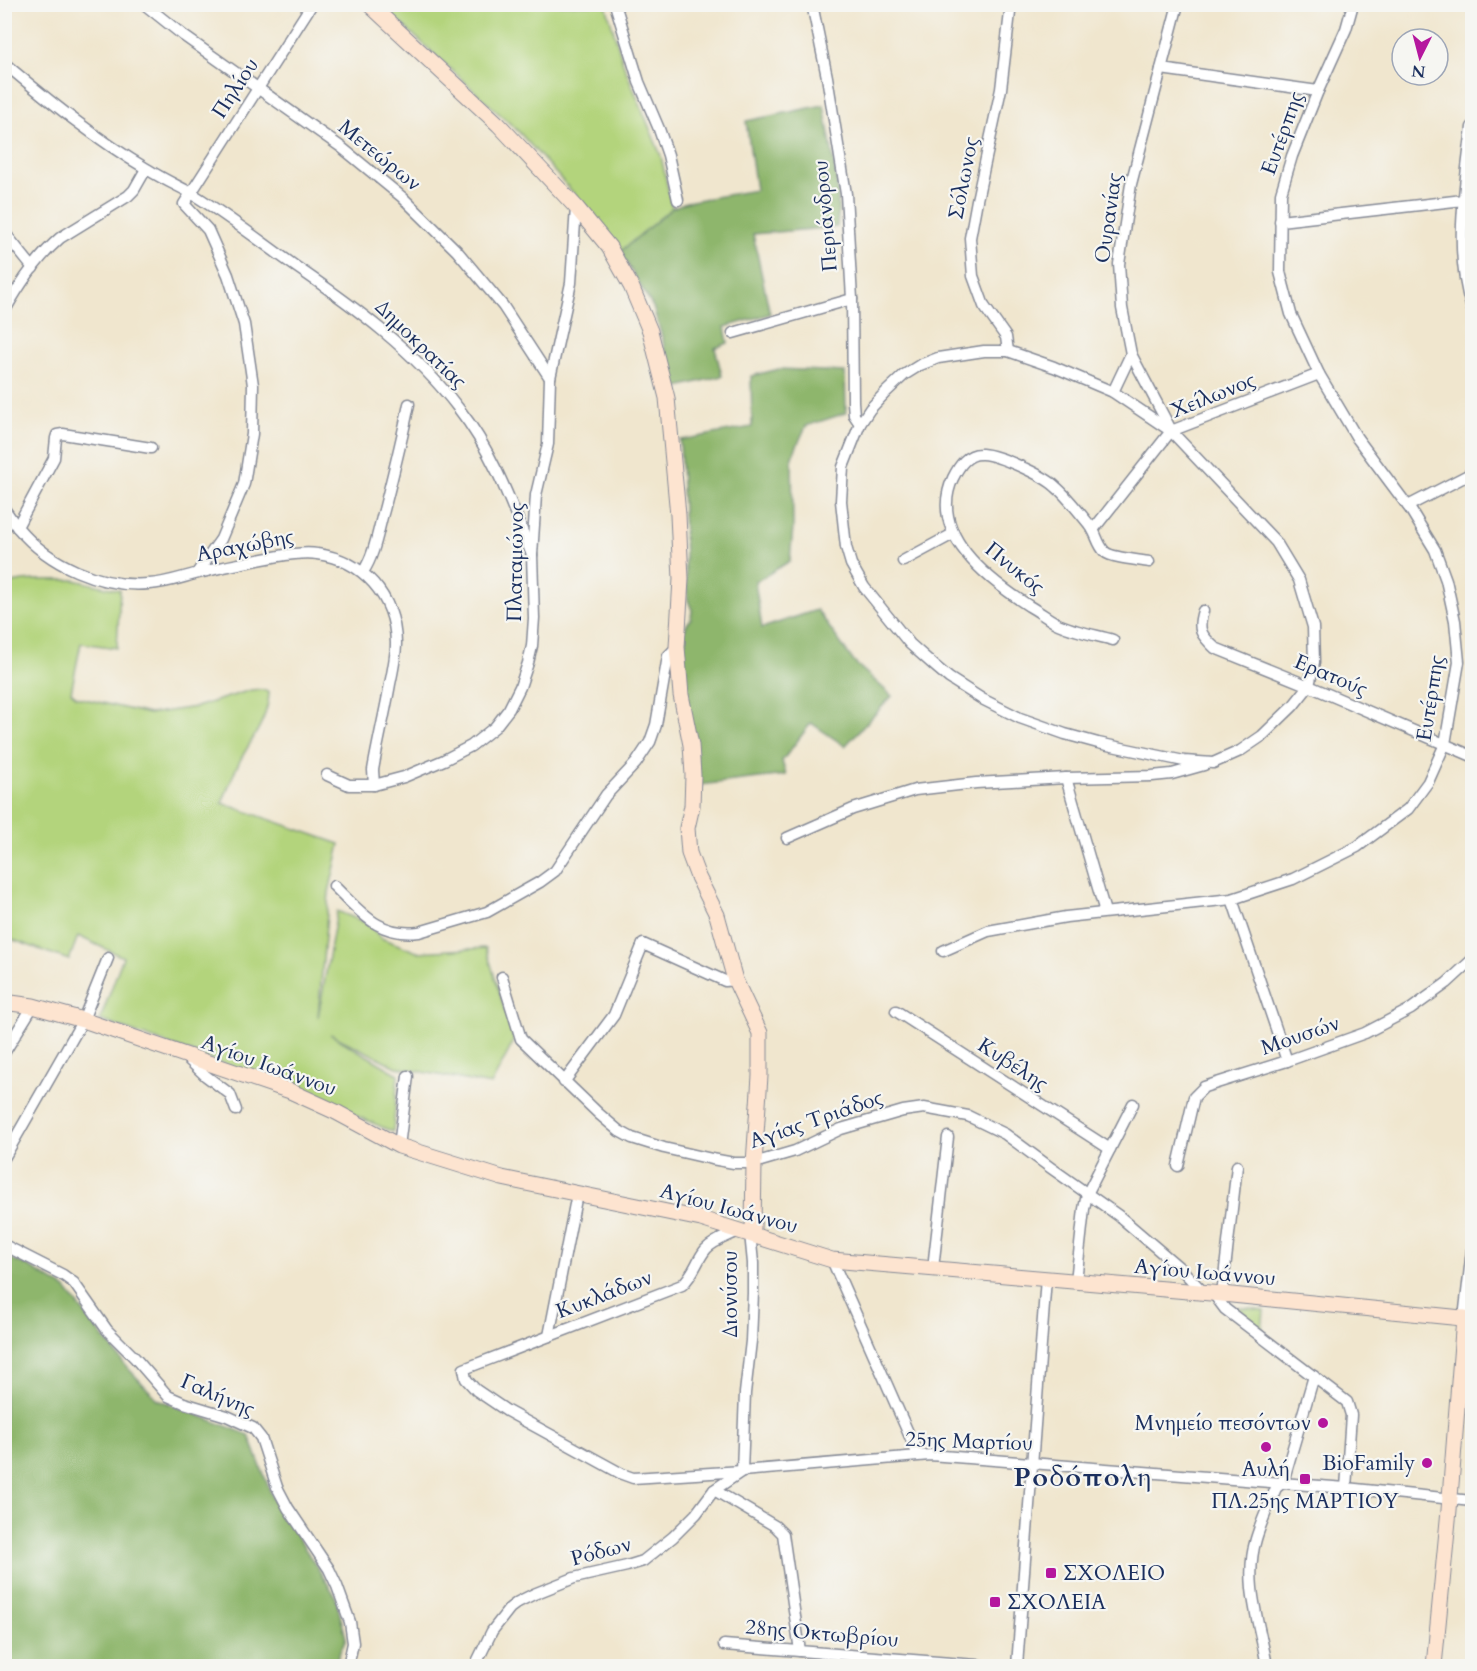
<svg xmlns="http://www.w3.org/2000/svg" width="1477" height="1671" viewBox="0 0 1477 1671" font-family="Cardo,serif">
  <rect width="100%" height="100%" fill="#f6f6f2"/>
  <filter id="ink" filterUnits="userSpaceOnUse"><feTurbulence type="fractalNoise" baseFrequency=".0167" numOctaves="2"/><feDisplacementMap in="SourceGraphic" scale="12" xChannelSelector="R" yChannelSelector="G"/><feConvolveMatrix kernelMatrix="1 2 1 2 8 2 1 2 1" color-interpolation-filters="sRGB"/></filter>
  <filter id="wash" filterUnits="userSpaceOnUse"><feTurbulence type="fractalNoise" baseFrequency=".008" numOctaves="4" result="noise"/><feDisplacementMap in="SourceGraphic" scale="24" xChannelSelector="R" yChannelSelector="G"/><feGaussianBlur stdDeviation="1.35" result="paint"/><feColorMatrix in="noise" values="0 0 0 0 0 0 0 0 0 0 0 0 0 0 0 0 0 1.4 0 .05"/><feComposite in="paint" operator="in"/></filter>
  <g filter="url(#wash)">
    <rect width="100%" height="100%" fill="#f0e6ce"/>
    <g fill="#b3d47c" stroke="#67826d" stroke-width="1.5">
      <path d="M 381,5 L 606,5 L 623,63 L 661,156 L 672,208 L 620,252 L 586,207 L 518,131 Z"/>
      <path d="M 74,580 L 120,590 L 117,648 L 81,643 L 71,692 L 77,697 L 149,714 L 196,707 L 251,690 C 258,689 263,689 269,693 C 268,719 253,737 241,759 C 233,773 228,789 222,803 L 340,844 L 329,892 L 318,1017 L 337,911 L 367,923 L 381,938 L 417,952 L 486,948 L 514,1041 L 491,1085 L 397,1067 L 330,1034 L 398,1074 L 393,1132 L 295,1089 L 100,1020 L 123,957 L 78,936 L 69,960 L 5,937 L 5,586 C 19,578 57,580 74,580 Z"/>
      <path d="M 1238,1307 L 1264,1310 L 1262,1332 L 1238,1313 Z"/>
    </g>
    <g fill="#8eb66c" stroke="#547265" stroke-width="1.5">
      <path d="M 824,105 C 830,145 842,187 837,227 L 753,234 L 770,314 L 725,327 L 728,343 L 715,348 L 722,376 L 670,389 L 663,340 L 653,307 L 620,252 L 672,208 L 686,202 L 756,190 L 746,121 Z"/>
      <path d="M 779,369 L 845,372 L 846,413 L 806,426 L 792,457 L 793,527 L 790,561 L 755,582 L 762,628 L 817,610 L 854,662 L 892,696 L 845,746 L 811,723 L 782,761 L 786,775 L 700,785 L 686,694 L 683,631 L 691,618 L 692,610 L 688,600 L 686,580 L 680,440 L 752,427 L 751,376 Z"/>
      <path d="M 4,1256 L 26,1265 L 66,1289 L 125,1365 L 157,1399 L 249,1435 L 273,1499 L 335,1595 L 346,1638 L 334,1666 L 5,1666 Z"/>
    </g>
  </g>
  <g filter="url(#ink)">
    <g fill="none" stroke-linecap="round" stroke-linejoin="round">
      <g stroke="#868a96" stroke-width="13">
        <g id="street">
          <path d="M 144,4 L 184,36 L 341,147 L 402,197 L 457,251 L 503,306 L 550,378"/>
          <path d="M 615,4 L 639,82 L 659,129 L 668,155 L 678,200"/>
          <path d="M 812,4 L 827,77 L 846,194 L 852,299 L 853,402 L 854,415 L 860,424"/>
          <path d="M 4,63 C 49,101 96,139 147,169 C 161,178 176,185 191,193 C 227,215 261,242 295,266 C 355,307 415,351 459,409 C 493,452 512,505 532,555"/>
          <path d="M 1161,69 L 1318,91"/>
          <path d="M 1472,127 C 1465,188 1453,249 1472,309"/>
          <path d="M 1280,221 L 1472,199"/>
          <path d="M 4,232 L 33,268"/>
          <path d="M 4,312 C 19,285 37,258 60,238 L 128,196 L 134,190 L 146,169"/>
          <path d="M 733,333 L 852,299"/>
          <path d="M 984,351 L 1008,351 L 1054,367 L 1113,392 L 1171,431 L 1276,542 L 1299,580 L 1313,627 L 1314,662 L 1309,686 L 1293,706 L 1262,736 L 1240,751 L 1213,763 L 1184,761 L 1098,743 L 1065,734 L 1020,718 L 982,699 L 949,678 L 936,667 L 910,644 L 864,587 L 851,564 L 846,547 L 841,501 L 843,467 L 860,424 L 870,409 L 886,392 L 904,375 L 920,365 L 938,358 Z"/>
          <path d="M 1008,351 L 1006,337 L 984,306 L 973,276 L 970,238 L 977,200 L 1001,89 L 1011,4"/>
          <path d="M 1113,392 L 1131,354"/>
          <path d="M 1170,428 L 1131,354 L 1122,308 L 1119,264 L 1131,184 L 1178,4"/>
          <path d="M 1408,506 L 1472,473"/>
          <path d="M 4,509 C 9,515 13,522 18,528 C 49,565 101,588 149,584 C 168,583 185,576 203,572 C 230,565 258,560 285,555 C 296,554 307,552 317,554 C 363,560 395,596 396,643 C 396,656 393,670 390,684 C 385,713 378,741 373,770 L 374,785"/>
          <path d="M 17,527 L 54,458 L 56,438 L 57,435 L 63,434 L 151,448"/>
          <path d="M 1093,530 L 1171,431 L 1319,374"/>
          <path d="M 903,561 L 953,534"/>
          <path d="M 363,572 C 375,554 378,530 384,510 C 393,475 402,440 409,404"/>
          <path d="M 197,573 L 221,539 L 244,484 L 252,434 L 253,385 L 244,324 L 228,275 L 208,230 L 184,204 L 312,4"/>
          <path d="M 1203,611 C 1197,630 1201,635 1215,648 L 1309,686 L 1472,756"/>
          <path d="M 1113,640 C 1095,635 1072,631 1056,623 C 1047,618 1038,611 1029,606 C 989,580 927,534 953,478 C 959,466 967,453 982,454 C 999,455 1045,476 1056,487 C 1067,496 1083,517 1092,528 C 1097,536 1098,545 1105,552 C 1112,558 1139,560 1149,562"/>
          <path d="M 327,775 L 349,785 L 374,785 L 404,777 L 444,760 L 471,746 L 495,727 L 509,709 L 520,687 L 528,663 L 532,646 L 534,618 L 532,555 L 536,495 L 548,444 L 550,378 L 571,283 L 576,207"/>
          <path d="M 1066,778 L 1105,912"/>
          <path d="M 787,838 L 853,809 L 915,790 L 976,783 L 1066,778 L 1152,776 L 1172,774 L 1204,765"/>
          <path d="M 334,886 C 361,912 378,937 419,932 L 487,912 L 540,882 L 555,871 L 606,795 L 636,763 L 650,742 L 656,725 L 668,656 L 677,647"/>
          <path d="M 1232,899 L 1287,1061"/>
          <path d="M 943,951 L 988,931 L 1066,917 L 1232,899 L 1293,879 L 1357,847 L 1408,809 L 1428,782 L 1445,744 L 1459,662 L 1455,621 L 1446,580 L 1435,550 L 1410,509 L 1357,438 L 1319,374 L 1291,314 L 1280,272 L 1281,193 L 1292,156 L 1318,91 L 1346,29 L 1353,4"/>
          <path d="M 502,977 L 521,1039 L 599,1114 L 619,1131 L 632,1138 L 664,1148 L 712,1159 L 734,1163 L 754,1163 L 795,1151 L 841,1129 L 903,1111 L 924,1108 L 968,1116 L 1005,1134 L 1051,1168 L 1119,1216 L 1181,1269 L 1204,1293"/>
          <path d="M 896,1011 L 1110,1149"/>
          <path d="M 4,1053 L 33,1006"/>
          <path d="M 186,1057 L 206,1076 L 230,1094 L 236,1110"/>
          <path d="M 564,1082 L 614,1015 L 643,944 L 725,981 L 735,980"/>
          <path d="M 399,1146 L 408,1076"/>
          <path d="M 4,1158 L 83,1020 L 108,958"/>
          <path d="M 1178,1166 L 1194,1097 L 1204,1087 L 1287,1061 L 1365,1033 L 1411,1009 L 1447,983 L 1472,960"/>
          <path d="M 740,1230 C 729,1236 714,1240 706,1249 C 696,1261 695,1273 682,1285 L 464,1369 L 466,1379 L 476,1390 L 507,1411 L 622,1474 L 633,1478 L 742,1471 L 930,1455 L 1346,1488 L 1472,1501"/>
          <path d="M 4,1245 L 63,1275 L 74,1283 L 107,1330 L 135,1358 L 168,1396 L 184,1403 L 227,1416 L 253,1428 L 261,1438 L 277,1487 L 288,1508 L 329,1569 L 337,1586 L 350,1622 L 353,1643 L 348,1666"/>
          <path d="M 832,1260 L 918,1455"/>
          <path d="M 933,1268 L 948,1137"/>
          <path d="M 1076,1281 L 1084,1209 L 1087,1194 L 1133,1104"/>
          <path d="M 1213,1293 L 1225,1309 L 1347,1402 L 1351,1415 L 1346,1488"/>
          <path d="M 1222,1294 L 1237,1166"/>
          <path d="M 1464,1318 L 1472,1250"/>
          <path d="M 549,1336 L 577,1194"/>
          <path d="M 714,1490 L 775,1526 L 783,1534 L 800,1651"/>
          <path d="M 724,1645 L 989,1666"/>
          <path d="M 475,1666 L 492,1631 L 510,1608 L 518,1602 L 534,1594 L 574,1578 L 627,1566 L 643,1561 L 673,1537 L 696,1514 L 714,1490 L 742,1471 L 745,1393 L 751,1341 L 753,1293 L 753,1263 L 750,1233"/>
          <path d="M 1017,1666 L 1046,1278"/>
          <path d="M 1267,1666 C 1260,1625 1243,1582 1256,1539 C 1261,1522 1269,1505 1276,1488 L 1282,1483 L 1285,1475 L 1314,1376"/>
        </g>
      </g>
      <g stroke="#868a96" stroke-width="17">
        <g id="secondary">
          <path d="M 369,4 L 499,125 L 576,207 L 609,247 L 631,286 L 650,331 L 667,398 L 678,515 L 681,579 L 677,647 L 681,695 L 691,745 L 693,775 L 692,806 L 687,828 L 689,853 L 698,877 L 717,915 L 735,980 L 760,1033 L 760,1076 L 754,1163 L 753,1228 L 750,1233"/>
          <path d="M 4,1002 L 33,1006 L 83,1020 L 290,1091 L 336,1112 L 399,1146 L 502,1178 L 701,1219 L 832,1260 L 1222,1294 L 1472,1319"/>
          <path d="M 1434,1666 L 1449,1510 L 1464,1318"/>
        </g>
      </g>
      <use href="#street" stroke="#fff" stroke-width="10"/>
      <use href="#secondary" stroke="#fde4d0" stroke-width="15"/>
    </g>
  </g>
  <g fill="#b5179e" stroke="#f6f6f2" stroke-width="2">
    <circle cx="1323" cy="1423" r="6"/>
    <circle cx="1266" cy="1447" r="6"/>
    <circle cx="1427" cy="1463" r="6"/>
    <rect x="1299" y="1473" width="12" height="12" rx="3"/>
    <rect x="1045" y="1567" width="12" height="12" rx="3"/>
    <rect x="989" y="1596" width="12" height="12" rx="3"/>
  </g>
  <g text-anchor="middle" stroke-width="4.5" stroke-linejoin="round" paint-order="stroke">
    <g font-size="21" fill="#1b2f5e" stroke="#f6f6f2">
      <text transform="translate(235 88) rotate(-57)" y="7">Πηλίου</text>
      <text transform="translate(1282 133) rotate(-70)" y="7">Ευτέρπης</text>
      <text transform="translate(380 155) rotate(39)" y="7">Μετεώρων</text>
      <text transform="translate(963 178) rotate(-79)" y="7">Σόλωνος</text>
      <text transform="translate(825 216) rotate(-95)" y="7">Περιάνδρου</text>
      <text transform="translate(1108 218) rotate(-82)" y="7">Ουρανίας</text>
      <text transform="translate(421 344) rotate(44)" y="7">Δημοκρατίας</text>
      <text transform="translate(1213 395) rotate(-22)" y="7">Χείλωνος</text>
      <text transform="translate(245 545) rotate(-11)" y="7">Αραχώβης</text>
      <text transform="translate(515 562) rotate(-89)" y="7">Πλαταμώνος</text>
      <text transform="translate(1015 568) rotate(39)" y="7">Πνυκός</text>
      <text transform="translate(1331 675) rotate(23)" y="7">Ερατούς</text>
      <text transform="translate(1430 698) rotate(-81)" y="7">Ευτέρπης</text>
      <text transform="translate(1300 1035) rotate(-19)" y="7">Μουσών</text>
      <text transform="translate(1013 1064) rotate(33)" y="7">Κυβέλης</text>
      <text transform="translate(269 1065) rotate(20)" y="7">Αγίου Ιωάννου</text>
      <text transform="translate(816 1119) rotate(-19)" y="7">Αγίας Τριάδος</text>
      <text transform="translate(729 1208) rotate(15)" y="7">Αγίου Ιωάννου</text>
      <text transform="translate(1205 1272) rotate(5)" y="7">Αγίου Ιωάννου</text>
      <text transform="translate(604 1294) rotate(-21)" y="7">Κυκλάδων</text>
      <text transform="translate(730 1294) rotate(-90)" y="7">Διονύσου</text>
      <text transform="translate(218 1395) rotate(23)" y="7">Γαλήνης</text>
      <text transform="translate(969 1441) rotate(2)" y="7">25ης Μαρτίου</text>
      <text transform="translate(601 1551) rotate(-15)" y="7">Ρόδων</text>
      <text transform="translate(822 1633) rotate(5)" y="7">28ης Οκτωβρίου</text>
    </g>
    <g font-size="21" fill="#1b2f5e" stroke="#f6f6f2" text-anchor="end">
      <text x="1311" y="1430">Μνημείο πεσόντων</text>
      <text x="1415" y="1470">BioFamily</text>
      <text x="1266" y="1476" text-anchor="middle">Αυλή</text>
      <text x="1305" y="1508" text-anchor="middle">ΠΛ.25ης ΜΑΡΤΙΟΥ</text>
      <text x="1063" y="1580" text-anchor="start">ΣΧΟΛΕΙΟ</text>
      <text x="1007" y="1609" text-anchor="start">ΣΧΟΛΕΙΑ</text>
    </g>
    <g font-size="27" font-weight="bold" letter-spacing="1.5" fill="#1b2f5e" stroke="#f6f6f2">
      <text x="1083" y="1486">Ροδόπολη</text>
    </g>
  </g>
  <rect width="1477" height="1671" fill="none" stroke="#f6f6f2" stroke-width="24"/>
  <g transform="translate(1420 57) rotate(186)"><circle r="28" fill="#f6f6f2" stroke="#9ea6b7" stroke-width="1.5"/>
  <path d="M0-4.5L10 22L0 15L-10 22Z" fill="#b5179e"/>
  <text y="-9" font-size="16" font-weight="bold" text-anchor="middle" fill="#1b2f5e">N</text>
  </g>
</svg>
